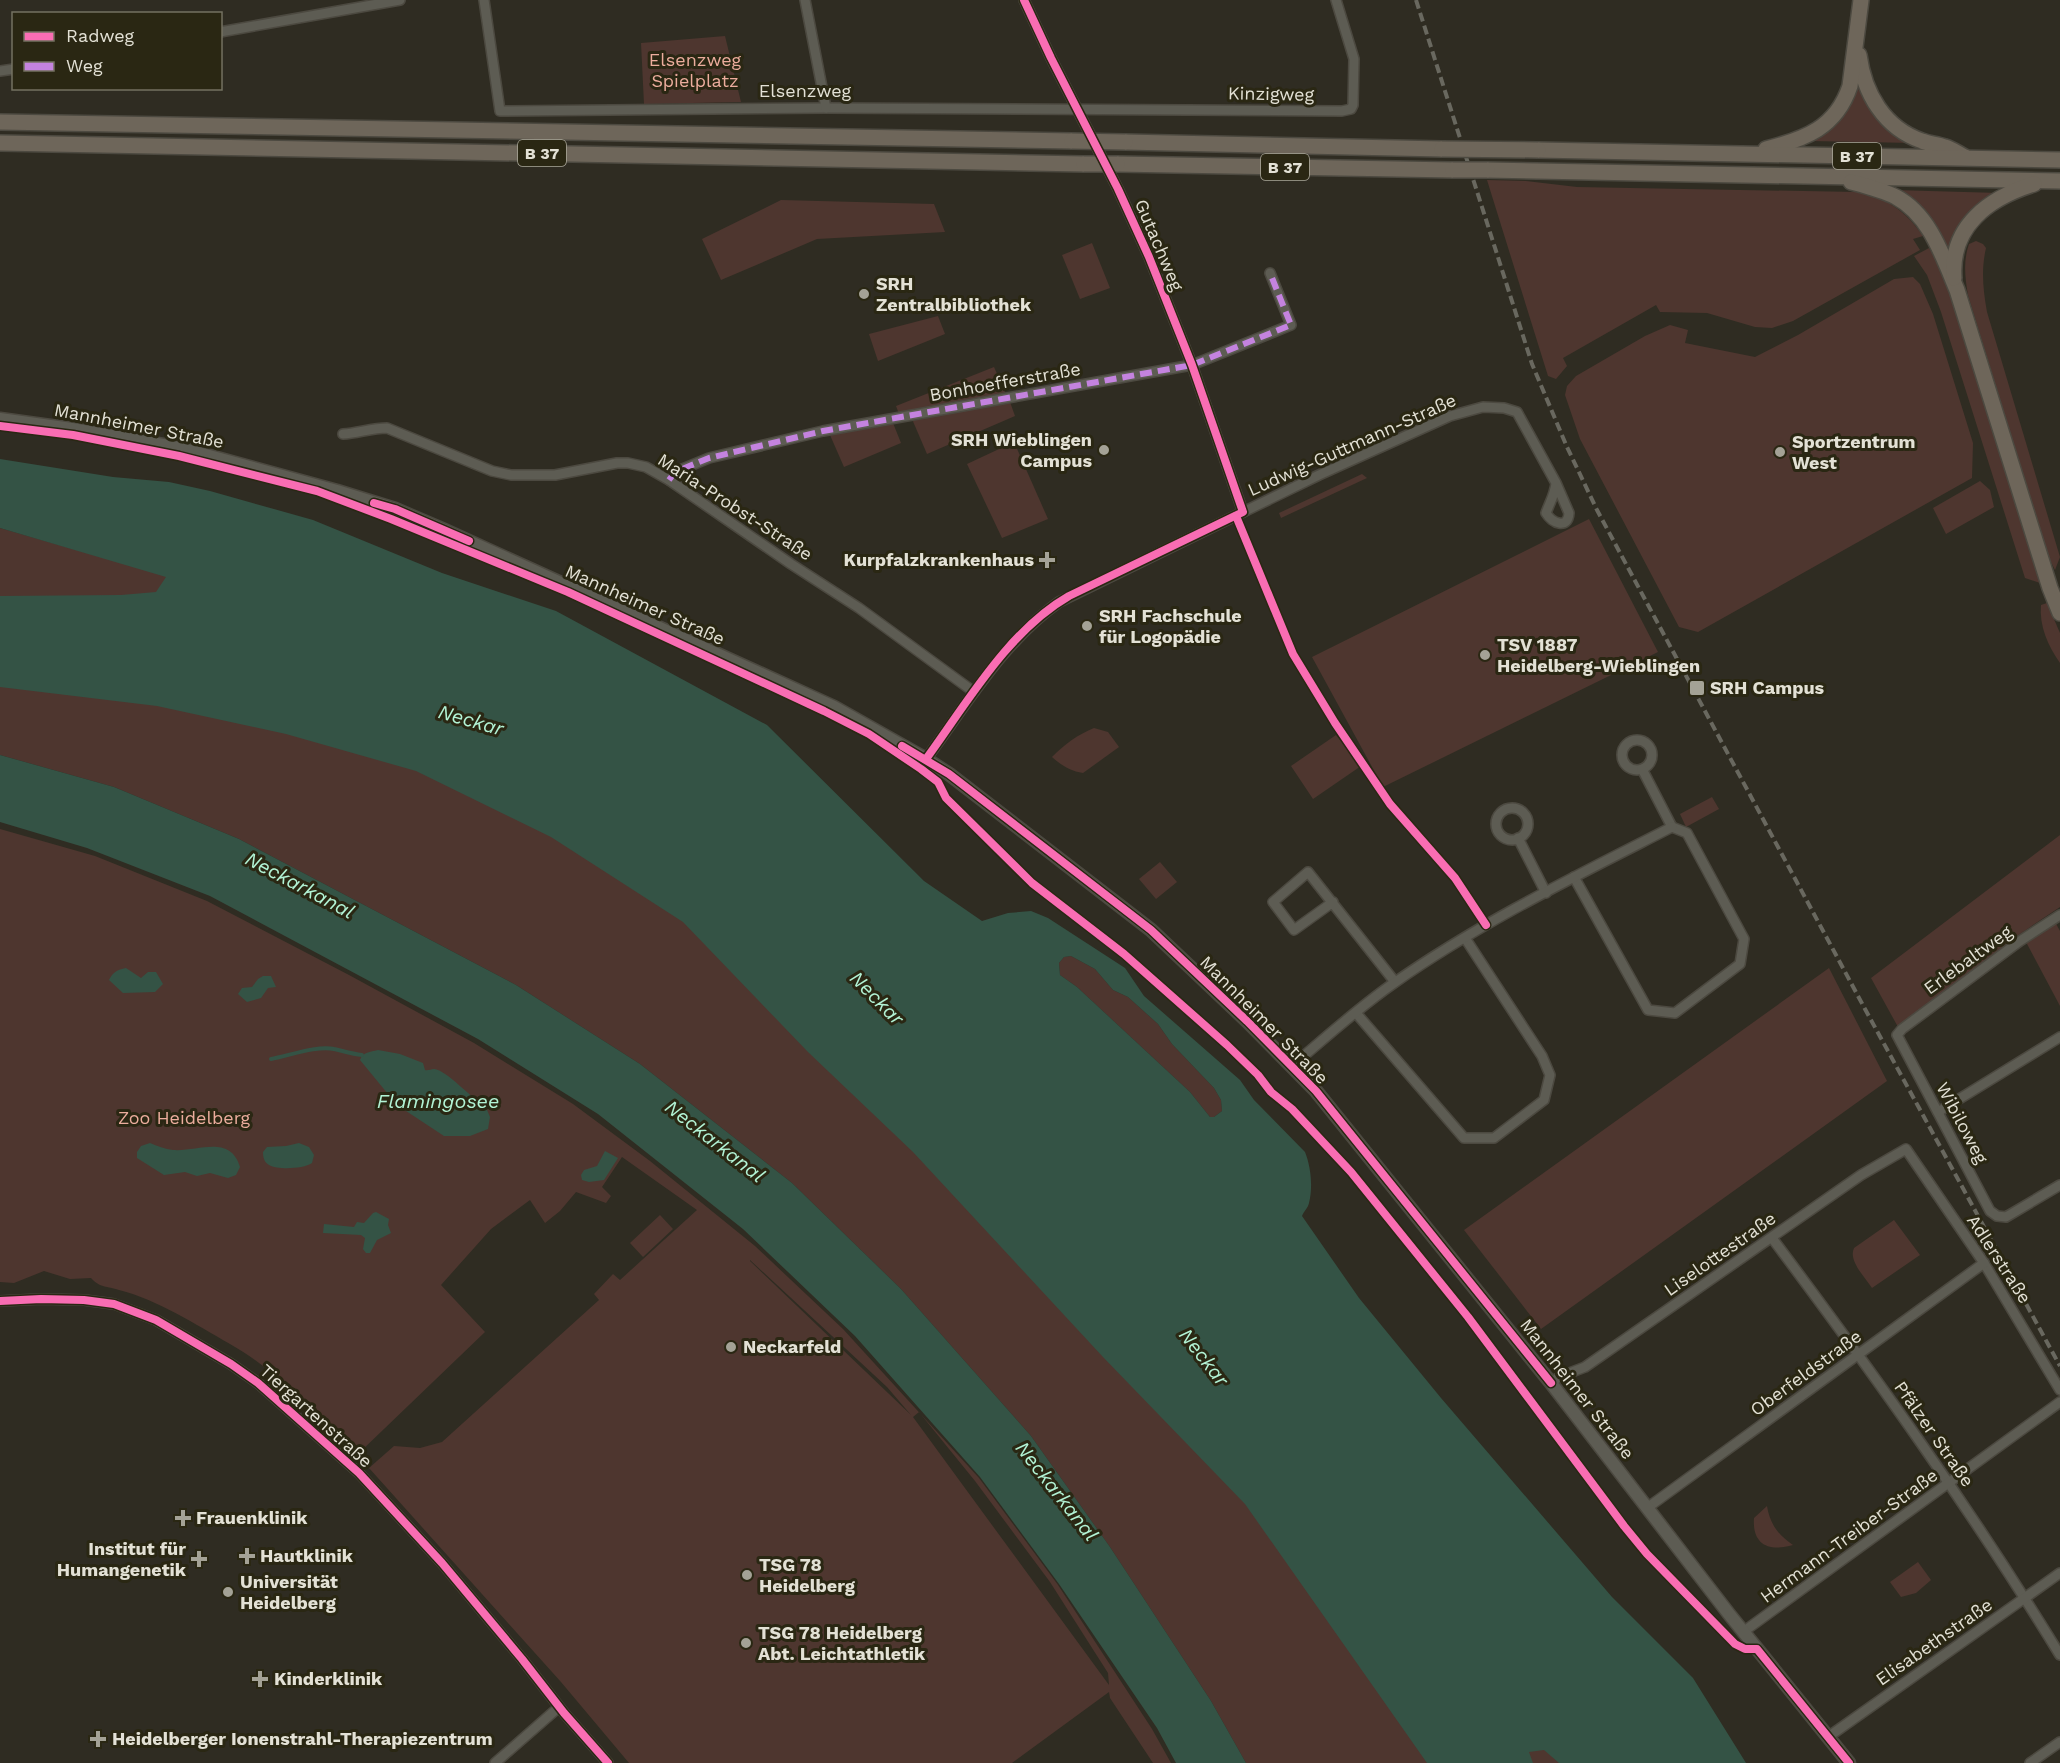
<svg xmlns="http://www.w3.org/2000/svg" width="2060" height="1763" viewBox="0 0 2060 1763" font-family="'Work Sans',sans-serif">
  <rect width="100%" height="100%" fill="#2f2c22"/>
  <g fill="#4e362f" fill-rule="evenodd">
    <path d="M 725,36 L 741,102 L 644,104 L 641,43 Z"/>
    <path d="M 1858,83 L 1914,143 L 1811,141 C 1837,124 1848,113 1858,83 Z"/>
    <path d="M 1487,180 L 1526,181 L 1577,187 L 1857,192 C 1887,198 1906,211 1923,236 L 1913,239 L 1920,250 L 1793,321 L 1772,328 L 1755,327 L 1707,313 L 1660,312 L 1656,305 L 1563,358 L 1567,366 L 1556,379 L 1548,376 Z"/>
    <path d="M 1894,190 L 2000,193 L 1951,263 Z"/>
    <path d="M 781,200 L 934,204 L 945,232 L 817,239 L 721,280 L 702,239 Z"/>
    <path d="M 1976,241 L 1983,244 L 1986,248 C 1981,270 1983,289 1987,312 L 2060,557 L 2055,570 L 2048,556 L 1968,295 C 1965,278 1963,261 1969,244 Z"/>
    <path d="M 1092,243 L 1110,288 L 1080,299 L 1062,255 Z"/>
    <path d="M 1929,248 L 1937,261 L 1949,292 L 2040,583 L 2025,578 L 1941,312 L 1927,275 L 1914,256 Z"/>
    <path d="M 1913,277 L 1920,284 L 1933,314 L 1973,443 L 1972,478 L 1698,632 L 1679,627 L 1580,439 L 1565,395 L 1567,386 L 1576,376 L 1645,336 L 1670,325 L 1688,330 L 1685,343 L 1755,357 L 1798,335 L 1894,279 Z"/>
    <path d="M 938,316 L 945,334 L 878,361 L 869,334 Z"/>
    <path d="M 994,367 L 1006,394 L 899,414 L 896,406 Z"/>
    <path d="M 1010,402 L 1015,416 L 927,454 L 912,419 Z"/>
    <path d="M 893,423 L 901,443 L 844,467 L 830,435 Z"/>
    <path d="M 1014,442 L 1048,519 L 1002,538 L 967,464 Z"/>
    <path d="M 1362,474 L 1367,478 L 1281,518 L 1279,513 Z"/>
    <path d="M 1980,481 L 1990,490 L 1994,507 L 1946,534 L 1933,508 Z"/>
    <path d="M 1589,519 L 1658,652 L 1383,787 L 1312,657 Z"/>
    <path d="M 0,528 L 167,576 L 546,739 L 1561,1763 L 1246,1763 L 1211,1701 L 1110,1547 L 1031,1436 L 901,1289 L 792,1183 L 640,1064 L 516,985 L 239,839 L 114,787 L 0,755 Z"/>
    <path d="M 2047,603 L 2060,633 L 2060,663 C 2048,646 2039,626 2041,605 Z"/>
    <path d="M 1094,728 L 1108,732 L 1119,747 L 1083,773 C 1070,771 1061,765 1052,757 C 1065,744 1077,735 1094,728 Z"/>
    <path d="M 1336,735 L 1361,766 L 1313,799 L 1291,766 Z"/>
    <path d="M 1712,797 L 1719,809 L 1686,827 L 1680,814 Z"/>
    <path d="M 0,829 L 95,856 L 207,901 L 349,975 L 474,1043 L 573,1104 L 650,1161 L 755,1246 L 843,1329 L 979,1478 L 1058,1585 L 1152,1729 L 1171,1763 L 1153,1763 L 1110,1698 L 1109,1692 L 1012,1763 L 629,1763 L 561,1682 L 369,1468 L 394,1446 L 420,1448 L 442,1442 L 599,1300 L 594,1294 L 613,1274 L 620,1280 L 697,1210 L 622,1157 L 602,1187 L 611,1196 L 606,1203 L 576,1192 L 560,1211 L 545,1223 L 530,1200 L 491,1229 L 441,1285 L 485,1332 L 359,1453 C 318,1414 279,1372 230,1344 C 195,1324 158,1300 119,1290 C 107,1286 100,1288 91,1278 L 70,1279 L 44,1271 L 14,1283 L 0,1282 ZM 750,1260 L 887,1387 L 911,1415 L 750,1261 ZM 919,1412 L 975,1481 L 1050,1582 L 1108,1673 L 1109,1685 L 913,1417 Z"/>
    <path d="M 2060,835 L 2060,907 L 2014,938 L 1898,1027 L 1871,978 Z"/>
    <path d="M 1160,862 L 1177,882 L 1156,899 L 1139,879 Z"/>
    <path d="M 2055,922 L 2060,931 L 2060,1006 L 2026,942 Z"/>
    <path d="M 1071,956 L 1095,969 L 1113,990 L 1128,997 L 1158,1024 L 1172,1044 L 1214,1088 L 1221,1100 L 1222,1111 L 1214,1117 L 1210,1117 L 1190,1092 L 1077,987 L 1060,975 L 1059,963 L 1064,957 Z"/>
    <path d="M 1829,968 L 1887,1081 L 1541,1329 L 1464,1230 Z"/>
    <path d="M 660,1215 L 673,1229 L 643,1257 L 630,1243 Z"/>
    <path d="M 1894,1220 L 1920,1255 L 1872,1288 C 1865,1277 1848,1261 1854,1248 Z"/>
    <path d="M 1767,1506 C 1770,1524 1778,1535 1793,1545 C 1769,1552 1752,1545 1754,1518 Z"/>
    <path d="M 1918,1562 L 1931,1580 L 1916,1593 L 1901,1597 L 1890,1582 Z"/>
  </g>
  <g fill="#345345" fill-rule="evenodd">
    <path d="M 0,459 L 113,477 L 169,482 L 210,491 L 313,520 L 442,573 L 556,611 L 767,725 L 924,881 L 982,921 L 1008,913 L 1031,911 L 1048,918 L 1125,968 L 1144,996 L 1240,1080 L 1254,1100 L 1305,1152 C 1311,1167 1313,1187 1309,1203 C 1308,1208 1304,1211 1302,1216 L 1359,1298 L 1441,1398 L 1612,1597 L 1693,1678 L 1746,1763 L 1559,1763 L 1544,1750 L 1529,1752 L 1533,1763 L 1427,1763 L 1245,1504 L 1103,1357 L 913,1152 L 808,1052 L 683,922 L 551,837 L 416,771 L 286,734 L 157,706 L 0,687 L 0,596 L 121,595 L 156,592 L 166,577 L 0,528 ZM 1071,956 L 1095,969 L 1113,990 L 1128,997 L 1158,1024 L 1172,1044 L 1214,1088 L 1221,1100 L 1222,1111 L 1214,1117 L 1210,1117 L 1190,1092 L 1077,987 L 1060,975 L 1059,963 L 1064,957 Z"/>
    <path d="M 0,755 L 114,787 L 239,839 L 516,985 L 640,1064 L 792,1183 L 901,1289 L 1031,1436 L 1110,1547 L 1211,1701 L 1246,1763 L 1176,1763 L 1157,1728 L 1059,1584 L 980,1477 L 855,1336 L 743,1229 L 598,1114 L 478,1039 L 210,896 L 87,848 L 0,822 Z"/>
    <path d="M 126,968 L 141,978 L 148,972 L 156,972 L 163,984 L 155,992 L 123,993 L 109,980 C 113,972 117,970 126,968 Z"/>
    <path d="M 263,976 L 271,976 L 276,987 L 268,988 L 261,998 L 247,1002 L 238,994 L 242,988 L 252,987 L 258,979 Z"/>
    <path d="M 378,1050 L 400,1054 L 423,1063 L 425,1070 C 428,1071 431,1069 434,1069 C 447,1070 471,1099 485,1105 L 490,1117 L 488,1129 L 470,1136 L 444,1136 L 397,1105 L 360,1060 C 363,1052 370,1052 378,1050 Z"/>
    <path d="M 150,1143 C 157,1146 165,1149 173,1150 C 198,1152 230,1134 240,1167 L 236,1175 L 228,1178 L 210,1173 L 197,1176 L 185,1172 L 164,1175 L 137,1158 L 137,1152 L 141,1146 Z"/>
    <path d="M 299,1143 L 309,1147 L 314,1155 L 312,1163 C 303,1169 278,1170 269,1165 C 264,1162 263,1157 263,1152 L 267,1147 L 286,1146 Z"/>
    <path d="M 605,1151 L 618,1158 L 604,1180 L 589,1182 L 582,1180 L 581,1175 L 584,1170 L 597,1166 Z"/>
    <path d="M 376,1212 L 389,1219 L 388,1225 L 391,1233 L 377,1240 L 370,1253 L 366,1253 L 363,1249 L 365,1238 L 361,1235 L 323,1233 L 324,1224 L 354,1227 L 357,1222 L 364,1223 L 373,1213 Z"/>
  </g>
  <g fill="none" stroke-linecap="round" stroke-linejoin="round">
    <path stroke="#345345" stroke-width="4" d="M 271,1059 C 288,1056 318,1045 334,1049 C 343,1051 352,1054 362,1055"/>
    <g stroke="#4c4940" stroke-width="12">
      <g id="minor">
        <path d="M 484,0 L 500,111 L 826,108 L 1342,111 L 1351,109 L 1353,105 L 1354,59 L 1336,0"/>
        <path d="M 805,0 L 826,108"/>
        <path d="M 1024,0 L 1051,58 L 1118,189 L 1149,257 L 1192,365 L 1243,512"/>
        <path d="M 220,32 L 400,0"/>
        <path d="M 0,71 L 14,69"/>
        <path d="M 343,434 C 358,433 372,428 387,428 L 492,471 L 511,475 L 555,475 L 617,463 L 628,463 L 646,467 L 669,480 L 791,564 L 859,608 L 974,692"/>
        <path d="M 669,480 L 675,472 L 709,458 L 823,431 L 1192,365 L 1291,325 L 1270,273"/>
        <circle cx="1637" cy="755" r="15"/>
        <path d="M 926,759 C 967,704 1003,642 1059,602 L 1319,475 L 1450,416 L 1483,407 L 1504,408 L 1517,412 L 1556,483 C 1555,494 1550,502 1546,513 C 1552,523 1568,530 1569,513 L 1556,483"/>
        <path d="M 1642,769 L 1672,827"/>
        <circle cx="1512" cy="824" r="16"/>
        <path d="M 1518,838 L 1546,893"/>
        <path d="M 1574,877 L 1648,1010 L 1675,1013 L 1740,964 L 1744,939 L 1687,833 L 1672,827"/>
        <path d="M 1333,902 L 1294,930 L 1273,902 L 1308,872 L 1395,982"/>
        <path d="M 2060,915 L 2020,941 L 1902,1029 L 1897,1035 L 1990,1211 L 1997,1216 L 2006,1217 L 2060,1185"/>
        <path d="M 1356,1013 L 1464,1138 L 1494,1138 L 1544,1100 L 1550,1075 L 1542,1056 L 1465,938"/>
        <path d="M 1292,1066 C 1325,1038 1358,1008 1394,983 C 1481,922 1578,875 1672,827"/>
        <path d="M 1938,1112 L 2060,1037"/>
        <path d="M 1772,1238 C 1874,1374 1972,1511 2060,1655"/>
        <path d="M 0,1301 L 41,1299 L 84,1300 L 114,1304 L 156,1320 L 231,1364 L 258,1383 L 359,1473 L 442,1563 L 522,1659 L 564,1713 L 608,1763"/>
        <path d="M 1551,1383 L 1559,1377 L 1585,1367 L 1861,1175 L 1906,1149 L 1984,1263 L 2060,1390"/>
        <path d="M 1647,1508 L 1984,1263"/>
        <path d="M 1743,1632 L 2060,1402"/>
        <path d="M 1828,1737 L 2060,1573"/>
        <path d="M 495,1763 L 559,1707"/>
        <path d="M 2030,1763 L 2060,1742"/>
      </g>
    </g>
    <g stroke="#4c4940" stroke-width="15">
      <path id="tertiary" d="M 0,419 L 72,429 L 180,448 L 337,491 L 395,509 L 444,530 L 834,707 L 926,759 L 949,774 L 1151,930 L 1247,1021 L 1316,1091 L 1551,1383 L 1729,1614 L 1849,1763"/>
    </g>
    <g stroke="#4c4940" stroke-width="18">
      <g id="trunk">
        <path d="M 1859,55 C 1864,93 1884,128 1922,141 C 1929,144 1937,144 1945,147 C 1952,149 1959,154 1965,157"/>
        <path d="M 0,122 L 1072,141"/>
        <path d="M 1125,142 L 1442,149"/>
        <path d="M 0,143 L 1084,164"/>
        <path d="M 1766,149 C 1805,139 1836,128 1850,86 L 1861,0"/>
        <path d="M 1538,150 L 2060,160"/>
        <path d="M 1117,164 L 1453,170"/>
        <path d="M 1487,170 L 2060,181"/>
        <path d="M 1851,182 C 1866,186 1882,190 1896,197 C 1930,215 1943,257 1957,290 L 2050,588 L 2060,613"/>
        <path d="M 1954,278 C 1950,226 1989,198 2034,184"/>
      </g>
    </g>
    <use href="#minor" stroke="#5d5c53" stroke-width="9"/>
    <use href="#tertiary" stroke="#5d5c53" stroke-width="12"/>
    <use href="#trunk" stroke="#6e665a" stroke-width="15"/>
    <path stroke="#69685f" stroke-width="4" stroke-dasharray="9 4.5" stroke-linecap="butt" d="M 1416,0 L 1532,364 L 1567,447 L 1597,510 L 1865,1009 L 2060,1366"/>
    <g stroke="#4c4940" stroke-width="18" stroke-linecap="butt">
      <g id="trunk-bridge">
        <path d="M 1072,141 L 1125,142"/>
        <path d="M 1442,149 L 1538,150"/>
        <path d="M 1084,164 L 1117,164"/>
        <path d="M 1453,170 L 1487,170"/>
      </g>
    </g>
    <use href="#trunk-bridge" stroke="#6e665a" stroke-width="15"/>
    <path stroke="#c483df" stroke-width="6" stroke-dasharray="12 6" stroke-linecap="butt" d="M 669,480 L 675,472 L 709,458 L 823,431 L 1192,365 L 1291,325 L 1270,273"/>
    <g stroke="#2a2713" stroke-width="11">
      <g id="cycleway">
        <path d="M 0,426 L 73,435 L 179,456 L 317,491 L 391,519 L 568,592 L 824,711 L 869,734 L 921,769 L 938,782 L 946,798 L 1032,883 L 1124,954 L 1227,1045 L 1258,1075 L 1271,1092 L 1292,1109 L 1351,1172 L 1468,1317 L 1624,1526 L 1647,1554 L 1735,1644 L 1745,1649 L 1757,1649 L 1849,1763"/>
        <path d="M 374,503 L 395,509 L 469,541"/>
        <path d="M 1236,516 L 1293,654 L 1335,723 L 1390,804 L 1455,878 L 1486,925"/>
        <path d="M 902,746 L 949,774 L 1151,930 L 1247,1021 L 1316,1091 L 1551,1383"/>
        <path d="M 926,759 C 967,703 1008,631 1069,596 L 1243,512 L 1192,365 L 1149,257 L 1118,189 L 1051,58 L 1024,0"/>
        <path d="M 0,1301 L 41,1299 L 84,1300 L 114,1304 L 156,1320 L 231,1364 L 258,1383 L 359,1473 L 442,1563 L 522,1659 L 564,1713 L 608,1763"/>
      </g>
    </g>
    <use href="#cycleway" stroke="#f96db3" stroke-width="8"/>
  </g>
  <g fill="#a4a296" stroke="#2a2713" stroke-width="2">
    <circle cx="864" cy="294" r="6"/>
    <circle cx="1104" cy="450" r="6"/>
    <circle cx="1780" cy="452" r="6"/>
    <path d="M1044 551h6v6h6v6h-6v6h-6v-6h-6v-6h6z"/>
    <circle cx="1087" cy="626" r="6"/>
    <circle cx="1485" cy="655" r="6"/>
    <rect x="1689" y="680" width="16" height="16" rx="3"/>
    <circle cx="731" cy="1347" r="6"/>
    <path d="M180 1509h6v6h6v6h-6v6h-6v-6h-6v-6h6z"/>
    <path d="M244 1547h6v6h6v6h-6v6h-6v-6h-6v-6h6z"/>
    <path d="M196 1550h6v6h6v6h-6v6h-6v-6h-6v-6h6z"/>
    <circle cx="747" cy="1575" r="6"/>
    <circle cx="228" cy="1592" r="6"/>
    <circle cx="746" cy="1643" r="6"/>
    <path d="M257 1670h6v6h6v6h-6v6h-6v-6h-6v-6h6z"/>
    <path d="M95 1730h6v6h6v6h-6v6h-6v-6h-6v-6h6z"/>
  </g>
  <g text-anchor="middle" stroke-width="6" stroke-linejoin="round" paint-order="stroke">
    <g fill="#2a2713" stroke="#aca99b" stroke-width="1.5">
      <rect x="518" y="140" width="48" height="26" rx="4.5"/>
      <rect x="1833" y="143" width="48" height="26" rx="4.5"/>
      <rect x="1261" y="154" width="48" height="26" rx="4.5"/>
    </g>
    <g font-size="16" font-weight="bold" fill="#e3e1d5">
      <text x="542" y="159">B 37</text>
      <text x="1857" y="162">B 37</text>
      <text x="1285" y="173">B 37</text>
    </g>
    <g font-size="18" fill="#ecad9d" stroke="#2a2713">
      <text x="695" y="66">Elsenzweg<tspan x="695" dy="21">Spielplatz</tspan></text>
      <text x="184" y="1124">Zoo Heidelberg</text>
    </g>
    <g font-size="18" fill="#e3e1d5" stroke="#2a2713">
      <text x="805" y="97">Elsenzweg</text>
      <text transform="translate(1271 94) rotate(1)" y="6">Kinzigweg</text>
      <text transform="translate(1159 245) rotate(67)" y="6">Gutachweg</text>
      <text transform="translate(1005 382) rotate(-10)" y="6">Bonhoefferstraße</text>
      <text transform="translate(139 426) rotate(11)" y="6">Mannheimer Straße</text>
      <text transform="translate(1352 445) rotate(-24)" y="6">Ludwig-Guttmann-Straße</text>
      <text transform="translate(735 507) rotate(33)" y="6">Maria-Probst-Straße</text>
      <text transform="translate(645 605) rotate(24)" y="6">Mannheimer Straße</text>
      <text transform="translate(1968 960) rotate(-36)" y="6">Erlebaltweg</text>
      <text transform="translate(1264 1020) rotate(45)" y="6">Mannheimer Straße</text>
      <text transform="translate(1962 1123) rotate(62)" y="6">Wibiloweg</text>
      <text transform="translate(1720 1254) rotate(-35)" y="6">Liselottestraße</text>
      <text transform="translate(1999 1259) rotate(57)" y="6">Adlerstraße</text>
      <text transform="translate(1806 1373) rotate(-36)" y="6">Oberfeldstraße</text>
      <text transform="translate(1577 1389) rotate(52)" y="6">Mannheimer Straße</text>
      <text transform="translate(316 1416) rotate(42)" y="6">Tiergartenstraße</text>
      <text transform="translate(1934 1434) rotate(55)" y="6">Pfälzer Straße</text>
      <text transform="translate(1849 1536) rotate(-36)" y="6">Hermann-Treiber-Straße</text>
      <text transform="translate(1934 1642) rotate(-35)" y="6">Elisabethstraße</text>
    </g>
    <g font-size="18" font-weight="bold" fill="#e3e1d5" stroke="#2a2713" text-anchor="start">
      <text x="876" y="290">SRH<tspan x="876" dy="21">Zentralbibliothek</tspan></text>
      <text x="1092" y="446" text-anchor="end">SRH Wieblingen<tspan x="1092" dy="21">Campus</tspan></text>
      <text x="1792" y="448">Sportzentrum<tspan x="1792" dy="21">West</tspan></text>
      <text x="1034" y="566" text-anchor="end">Kurpfalzkrankenhaus</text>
      <text x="1099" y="622">SRH Fachschule<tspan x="1099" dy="21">für Logopädie</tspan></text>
      <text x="1497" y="651">TSV 1887<tspan x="1497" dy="21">Heidelberg-Wieblingen</tspan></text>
      <text x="1710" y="694">SRH Campus</text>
      <text x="743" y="1353">Neckarfeld</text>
      <text x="196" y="1524">Frauenklinik</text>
      <text x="186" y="1555" text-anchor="end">Institut für<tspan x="186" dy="21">Humangenetik</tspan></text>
      <text x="260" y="1562">Hautklinik</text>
      <text x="759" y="1571">TSG 78<tspan x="759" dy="21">Heidelberg</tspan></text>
      <text x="240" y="1588">Universität<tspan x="240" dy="21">Heidelberg</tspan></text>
      <text x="758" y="1639">TSG 78 Heidelberg<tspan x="758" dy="21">Abt. Leichtathletik</tspan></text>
      <text x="274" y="1685">Kinderklinik</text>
      <text x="112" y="1745">Heidelberger Ionenstrahl-Therapiezentrum</text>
    </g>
    <g font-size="20" font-style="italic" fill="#b2f3d5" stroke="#2a2713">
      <text transform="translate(471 720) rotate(16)" y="7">Neckar</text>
      <text transform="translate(300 885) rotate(28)" y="7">Neckarkanal</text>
      <text transform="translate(877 998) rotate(45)" y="7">Neckar</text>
      <text x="438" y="1108">Flamingosee</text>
      <text transform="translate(715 1141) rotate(38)" y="7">Neckarkanal</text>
      <text transform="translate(1204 1357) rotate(52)" y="7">Neckar</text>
      <text transform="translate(1057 1491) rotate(52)" y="7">Neckarkanal</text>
    </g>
  </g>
  <rect x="12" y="12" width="210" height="78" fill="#2a2713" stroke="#747161" stroke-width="1.5"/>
  <rect x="24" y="32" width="30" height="9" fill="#f96db3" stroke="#747161" stroke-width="1.5"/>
  <text x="66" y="42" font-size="18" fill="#e3e1d5">Radweg</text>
  <rect x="24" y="62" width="30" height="9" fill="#c483df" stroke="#747161" stroke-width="1.5"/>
  <text x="66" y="72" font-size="18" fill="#e3e1d5">Weg</text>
</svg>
